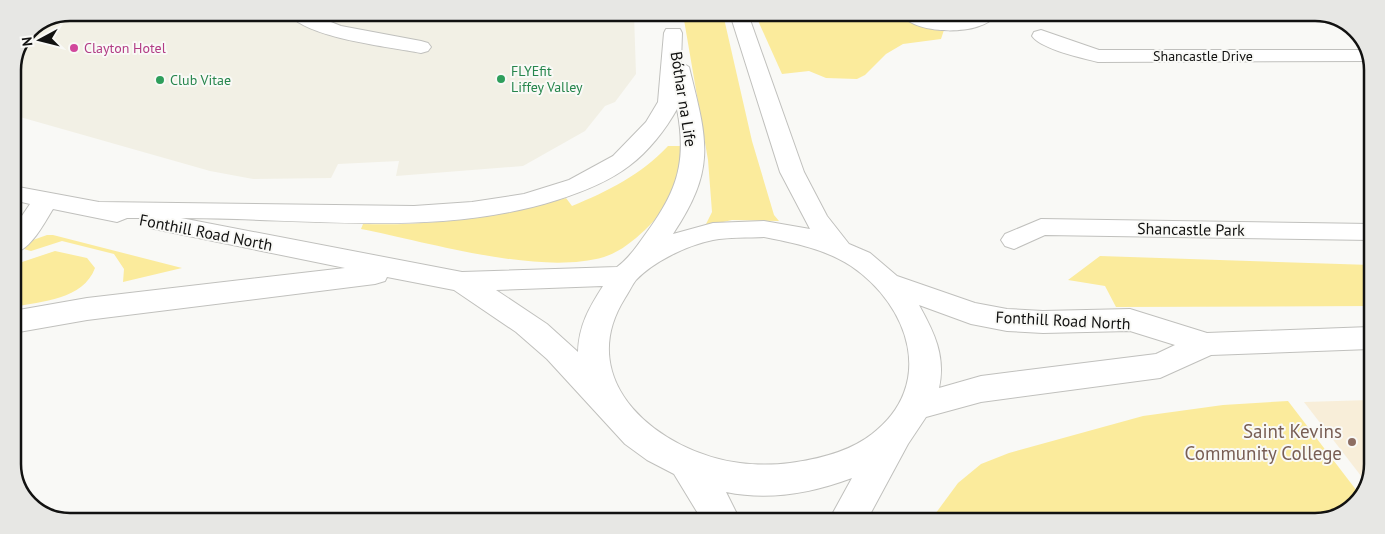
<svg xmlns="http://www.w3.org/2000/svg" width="1385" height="534" viewBox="0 0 1385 534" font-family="'PT Sans',sans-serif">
  <rect width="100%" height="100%" fill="#f9f9f6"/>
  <path fill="#f2f0e5" d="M 70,13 L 634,14 L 636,74 L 615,102 L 605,106 L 585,131 L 523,166 L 396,176 L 399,161 L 338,164 L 331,178 L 253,179 L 210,171 L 13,115 L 13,67 L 30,29 Z"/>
  <path fill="#f8eed9" d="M 1370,400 L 1369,482 L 1368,485 L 1304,402 Z"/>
  <g fill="#fbeb9c">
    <path d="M 683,14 L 723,14 L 752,141 L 774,215 L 779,221 L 732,220 L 705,226 L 712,212 L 708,160 Z"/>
    <path d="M 755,14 L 898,15 L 918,25 L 944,30 L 941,39 L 903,44 L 886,54 L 865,75 L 857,79 L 826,78 L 809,71 L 782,74 Z"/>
    <path d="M 668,146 L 682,146 C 680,178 669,208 645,230 C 633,241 620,252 604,257 C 539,276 428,242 361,229 L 363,224 C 431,226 501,217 566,198 L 572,206 C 608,191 641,175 668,146 Z"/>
    <path d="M 47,235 L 53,235 L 182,268 L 123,282 L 124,269 L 114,254 L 62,241 L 31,251 L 24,249 L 33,240 Z"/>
    <path d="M 55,251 L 87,258 L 95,268 C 83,300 42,301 13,307 L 13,265 Z"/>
    <path d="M 1100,256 L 1371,265 L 1371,306 L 1116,307 L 1105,286 L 1068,280 Z"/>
    <path d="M 1288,401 L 1360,495 L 1350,510 L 1315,521 L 930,521 L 958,483 L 981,464 L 1009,453 L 1143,416 L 1223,405 Z"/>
  </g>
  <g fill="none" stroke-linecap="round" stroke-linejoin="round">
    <g stroke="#c0c0bd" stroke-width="2">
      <g id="street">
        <path d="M 288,13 L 308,13 L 341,26 L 421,41 L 428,43 L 431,47 L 428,51 L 421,53 C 391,47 305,38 288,13 Z"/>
        <path d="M 902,15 L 925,15 L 950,20 L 967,18 L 975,15 L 996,15 C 982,36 916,35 902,15 Z"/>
        <path d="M 1041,30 L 1099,50 L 1366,50 L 1370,61 L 1098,62 C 1082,58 1041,49 1032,36 L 1034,32 Z"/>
        <path d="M 1041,219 L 1371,224 L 1371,240 L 1045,235 L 1014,249 L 1005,246 L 1001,240 L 1005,234 Z"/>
      </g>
    </g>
    <g stroke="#c0c0bd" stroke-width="2">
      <path id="secondary" d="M 730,14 L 748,14 L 804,172 L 827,216 L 849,244 L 870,253 L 897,276 L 975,303 L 1007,309 L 1043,311 L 1130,309 L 1207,333 L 1370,327 L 1370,349 L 1211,355 L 1160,378 L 981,402 L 926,417 L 908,444 L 867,520 L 829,520 L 852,478 C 812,493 769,501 726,492 L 740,520 L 702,520 L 674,474 L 647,460 L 625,444 L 547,359 L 516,332 L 454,290 L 387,277 L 385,281 L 375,284 L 87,320 L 13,333 L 13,311 L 87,298 L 345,268 L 159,230 L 150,228 L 146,222 L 149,218 L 127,218 L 117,222 L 53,209 C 43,225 32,248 13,254 L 13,229 L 30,204 L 13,200 L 13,186 L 99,202 L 414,206 L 472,202 L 524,194 L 569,180 L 613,156 L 646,122 L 658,102 L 664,33 L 666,29 L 680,29 L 682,33 L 681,62 L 689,67 C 707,140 717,168 673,234 L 713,223 L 764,221 L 810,229 L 780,172 ZM 677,109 C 687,160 678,190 647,232 C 637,246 630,257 617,267 L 462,272 L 181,218 C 306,218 437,238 557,200 C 582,192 608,182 629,166 C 648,152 666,129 677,109 ZM 764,237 C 794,243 825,249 851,266 C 910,306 936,385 872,434 C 849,452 819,459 790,463 C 774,465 756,465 740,463 C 660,453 572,382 625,298 C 629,292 632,285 636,280 C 654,261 688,245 713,240 C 729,237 748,238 764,237 ZM 603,286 C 589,308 579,325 578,352 L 547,324 L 496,290 ZM 919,305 L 971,324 L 1007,331 L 1043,333 L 1130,331 L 1175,345 L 1156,354 L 981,376 L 939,388 C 946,356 934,332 919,305 Z"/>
    </g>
    <use href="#street" fill="#fff" fill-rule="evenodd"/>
    <use href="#secondary" fill="#fff" fill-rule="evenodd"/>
  </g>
  <circle fill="#d1479c" stroke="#f9f9f6" stroke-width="2" cx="74" cy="48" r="5"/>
  <g fill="#2e9e5b" stroke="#f9f9f6" stroke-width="2">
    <circle cx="501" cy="79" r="5"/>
    <circle cx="160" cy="80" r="5"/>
  </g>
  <circle fill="#8d6e63" stroke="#f9f9f6" stroke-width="2" cx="1352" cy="442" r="5"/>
  <g text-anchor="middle" stroke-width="4" stroke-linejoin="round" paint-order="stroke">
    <g font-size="14" fill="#b23c85" stroke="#f9f9f6" text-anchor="start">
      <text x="84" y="53">Clayton Hotel</text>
    </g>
    <g font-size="14" fill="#121211" stroke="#f9f9f6">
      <text x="1203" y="61">Shancastle Drive</text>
    </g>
    <g font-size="14" fill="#27864d" stroke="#f9f9f6" text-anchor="start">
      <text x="511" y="76">FLYEfit<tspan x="511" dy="16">Liffey Valley</tspan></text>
      <text x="170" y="85">Club Vitae</text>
    </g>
    <g font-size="16" fill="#121211" stroke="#f9f9f6">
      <text transform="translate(684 99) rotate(81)" y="6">Bóthar na Life</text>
      <text transform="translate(1191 229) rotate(1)" y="6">Shancastle Park</text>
      <text transform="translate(206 232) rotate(11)" y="6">Fonthill Road North</text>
      <text transform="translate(1063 320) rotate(3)" y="6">Fonthill Road North</text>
    </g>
    <g font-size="19" fill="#785e54" stroke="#f9f9f6" text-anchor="end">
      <text x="1342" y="438">Saint Kevins<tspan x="1342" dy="22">Community College</tspan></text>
    </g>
  </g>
  <path d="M0 0H1385V534H0ZM70 21H1315A49 49 0 0 1 1364 70V464A49 49 0 0 1 1315 513H70A49 49 0 0 1 21 464V70A49 49 0 0 1 70 21Z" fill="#e7e7e4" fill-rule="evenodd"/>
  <path fill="none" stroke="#121211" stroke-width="2.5" d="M70 21H1315A49 49 0 0 1 1364 70V464A49 49 0 0 1 1315 513H70A49 49 0 0 1 21 464V70A49 49 0 0 1 70 21Z"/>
  <g transform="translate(40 40) rotate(263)" stroke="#f9f9f6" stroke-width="4" paint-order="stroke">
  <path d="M0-4L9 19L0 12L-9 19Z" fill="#121211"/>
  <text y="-8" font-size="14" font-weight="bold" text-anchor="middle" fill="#121211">N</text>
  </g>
</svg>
